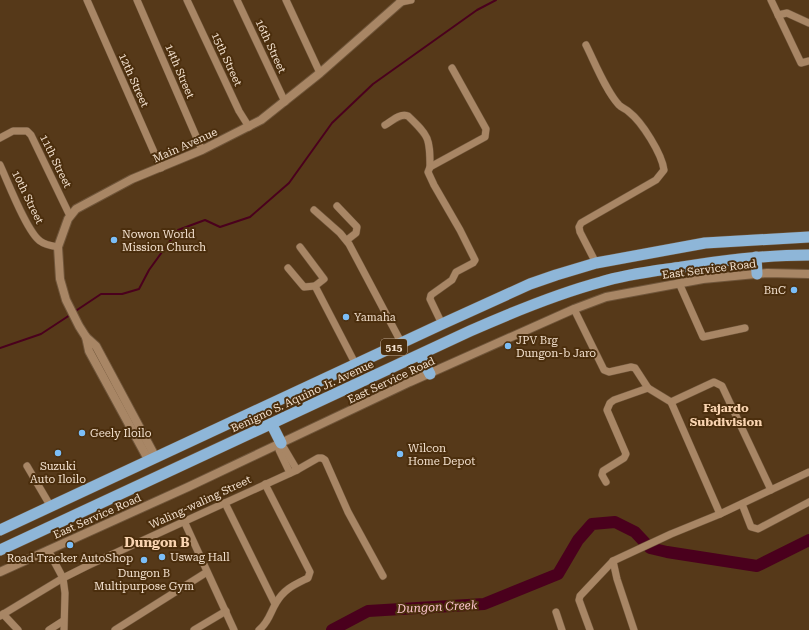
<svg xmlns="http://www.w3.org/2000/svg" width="809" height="630" viewBox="0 0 809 630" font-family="'Roboto Serif',serif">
  <rect width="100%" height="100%" fill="#563919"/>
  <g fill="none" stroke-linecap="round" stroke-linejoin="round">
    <g stroke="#4a001d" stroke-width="2">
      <path d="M 74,312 L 101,294 L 122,294 L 139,289 L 149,270 L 178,230 L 205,220 L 220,227 L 250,217 L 289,183 L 332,123 L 373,84 L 477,10 L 496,0"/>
      <path d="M 0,348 L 41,334 L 70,315"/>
    </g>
    <path stroke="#4a001d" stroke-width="12" d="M 332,630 L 368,611 L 484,604 L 558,574 L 578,540 L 592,524 L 615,522 L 635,532 L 650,548 L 667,552 L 757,566 L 809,540"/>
    <g stroke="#6f553a" stroke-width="8">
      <g id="minor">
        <path d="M 87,0 L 161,168"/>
        <path d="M 137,0 L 202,150"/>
        <path d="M 187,0 L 239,111 L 249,127"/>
        <path d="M 237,0 L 285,102"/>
        <path d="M 286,0 L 320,73"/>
        <path d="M 400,0 L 401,2 L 411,0"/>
        <path d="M 771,0 L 801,63 L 809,61"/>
        <path d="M 778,15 L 787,13 L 809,23"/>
        <path d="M 586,45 C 595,63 606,91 619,105 C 622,108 626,109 629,112 C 642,122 662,154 664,170 L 656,180 L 581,223 L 579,227 L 580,232 L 596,263"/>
        <path d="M 385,125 C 392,121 400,113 408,116 C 429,136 430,138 430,167"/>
        <path d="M 0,138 L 13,131 L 27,131 L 31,135 L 70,216"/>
        <path d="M 0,165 C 8,182 27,232 40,241 C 45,245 52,246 58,247"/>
        <path d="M 337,206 L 357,227 L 356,233 L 347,240"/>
        <path d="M 314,210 L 340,233 L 349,244 L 402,344"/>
        <path d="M 300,247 L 324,279 L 315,286"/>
        <path d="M 288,268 L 304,287 L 315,286 L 356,365"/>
        <path d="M 679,283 L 703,337 L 745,328"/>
        <path d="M 574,309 L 604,370 L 609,372 L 631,367 L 635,368 L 648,388 L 671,402 L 720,514"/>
        <path d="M 442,324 L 430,299 L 431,295 L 452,280 L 456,272 L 473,263 L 475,260 L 460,230 L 434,185 L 428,172 L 430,167 L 485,137 L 486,129 L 452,68"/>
        <path d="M 671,402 L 714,382 L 722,386 L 771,490"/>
        <path d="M 281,443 L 279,450 L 290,473"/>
        <path d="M 281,443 L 297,470"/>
        <path d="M 27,466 L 51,507"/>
        <path d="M 606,482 L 602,475 L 603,471 L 624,458 L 626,454 L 607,410 L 610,403 L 614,400 L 648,388"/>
        <path d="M 225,503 L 275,604"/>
        <path d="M 742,504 L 751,527 L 758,529 L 809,502"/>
        <path d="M 184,521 L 234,630"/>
        <path d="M 48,550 L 63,578 L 65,593 L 64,630"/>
        <path d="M 613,561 L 617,579 L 634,630"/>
        <path d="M 556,612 L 562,630"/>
        <path d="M 3,614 L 18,630"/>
        <path d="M 0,616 L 63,578 L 89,565 L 297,470 L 318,458 L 322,458 L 325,460 L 348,512 L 383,576"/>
        <path d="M 49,630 L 63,621"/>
        <path d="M 115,630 L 207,572"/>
        <path d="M 194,630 L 226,611"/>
        <path d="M 259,630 C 269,622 270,613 276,603 C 284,589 294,585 308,578 L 310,572 L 265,484"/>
        <path d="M 590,630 L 579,600 L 580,596 L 613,561 L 671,534 L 720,514 L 809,472"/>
      </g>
    </g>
    <g stroke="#6f553a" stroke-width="10">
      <g id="tertiary">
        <path d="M 86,337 L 89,351 L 149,461"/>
        <path d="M 156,458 L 96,346 L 86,337 L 79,326 L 66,300 L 60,279 L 58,247 L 68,219 L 76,209 L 132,179 L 202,150 L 261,120 L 320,73 L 403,0"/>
        <path d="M 0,572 L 188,487 L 410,382 L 574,309 L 606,297 L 703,279 L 767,273 L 809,274"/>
      </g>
    </g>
    <g stroke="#6f553a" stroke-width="12">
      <g id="trunk">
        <path d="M 756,257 L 757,274"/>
        <path d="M 420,355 L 430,374"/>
        <path d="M 272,425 L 281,443"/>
        <path d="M 0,530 L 442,324 L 530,284 L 556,275 L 596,263 L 705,243 L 809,237"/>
        <path d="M 0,550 L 470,331 C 513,312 556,294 601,282 C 627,274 655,271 682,267 C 724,260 766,255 809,255"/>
      </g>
    </g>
    <use href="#minor" stroke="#a88665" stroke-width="7"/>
    <use href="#tertiary" stroke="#a88665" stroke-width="8"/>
    <use href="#trunk" stroke="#8eb6d8" stroke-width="11"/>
  </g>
  <g fill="#7bbef8" stroke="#4b2e0d" stroke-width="1.5">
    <circle cx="114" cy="240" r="4"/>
    <circle cx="794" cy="290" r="4"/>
    <circle cx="346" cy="317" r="4"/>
    <circle cx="508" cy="346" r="4"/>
    <circle cx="82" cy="433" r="4"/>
    <circle cx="58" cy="453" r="4"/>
    <circle cx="400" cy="454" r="4"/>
    <circle cx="70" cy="545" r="4"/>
    <circle cx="162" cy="557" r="4"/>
    <circle cx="144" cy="560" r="4"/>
  </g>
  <g text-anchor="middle" stroke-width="4" stroke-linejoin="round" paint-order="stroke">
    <rect fill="#4b2e0d" stroke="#c1ab95" stroke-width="1" x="381" y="339" width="26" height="16" rx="3"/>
    <g font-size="10" font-weight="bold" fill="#f3e1cf">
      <text x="394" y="351">515</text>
    </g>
    <g font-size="11" fill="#f3e1cf" stroke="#4b2e0d">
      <text transform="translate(271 46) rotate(65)" y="4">16th Street</text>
      <text transform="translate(227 59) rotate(65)" y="4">15th Street</text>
      <text transform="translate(180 71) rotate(67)" y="4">14th Street</text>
      <text transform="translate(134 80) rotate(66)" y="4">12th Street</text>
      <text transform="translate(185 145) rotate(-24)" y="4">Main Avenue</text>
      <text transform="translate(56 161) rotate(64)" y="4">11th Street</text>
      <text transform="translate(28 197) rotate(64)" y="4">10th Street</text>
      <text transform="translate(709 269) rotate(-7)" y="4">East Service Road</text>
      <text transform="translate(391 380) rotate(-25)" y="4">East Service Road</text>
      <text transform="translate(302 396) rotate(-25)" y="4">Benigno S. Aquino Jr. Avenue</text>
      <text transform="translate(200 502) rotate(-25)" y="4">Waling-waling Street</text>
      <text transform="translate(97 516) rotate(-24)" y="4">East Service Road</text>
    </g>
    <g font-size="11" fill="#f3e1cf" stroke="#4b2e0d" text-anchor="start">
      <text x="122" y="238">Nowon World<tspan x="122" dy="13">Mission Church</tspan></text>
      <text x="786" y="294" text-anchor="end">BnC</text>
      <text x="354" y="321">Yamaha</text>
      <text x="516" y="344">JPV Brg<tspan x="516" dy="13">Dungon-b Jaro</tspan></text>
      <text x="90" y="437">Geely Iloilo</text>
      <text x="408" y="452">Wilcon<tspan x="408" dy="13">Home Depot</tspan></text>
      <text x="58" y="470" text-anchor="middle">Suzuki<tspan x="58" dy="13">Auto Iloilo</tspan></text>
      <text x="170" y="561">Uswag Hall</text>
      <text x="70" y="562" text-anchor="middle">Road Tracker AutoShop</text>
      <text x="144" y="577" text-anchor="middle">Dungon B<tspan x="144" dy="13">Multipurpose Gym</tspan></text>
    </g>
    <g font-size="12" font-weight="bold" fill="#f9d4b1" stroke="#4b2e0d">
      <text x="726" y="412">Fajardo<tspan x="726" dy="14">Subdivision</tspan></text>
    </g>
    <g font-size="12" font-style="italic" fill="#fbc3ce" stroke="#4b2e0d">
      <text transform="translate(437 607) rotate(-3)" y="4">Dungon Creek</text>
    </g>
    <g font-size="13" font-weight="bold" fill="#f9d4b1" stroke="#4b2e0d">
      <text x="157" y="547">Dungon B</text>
    </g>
  </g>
</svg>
